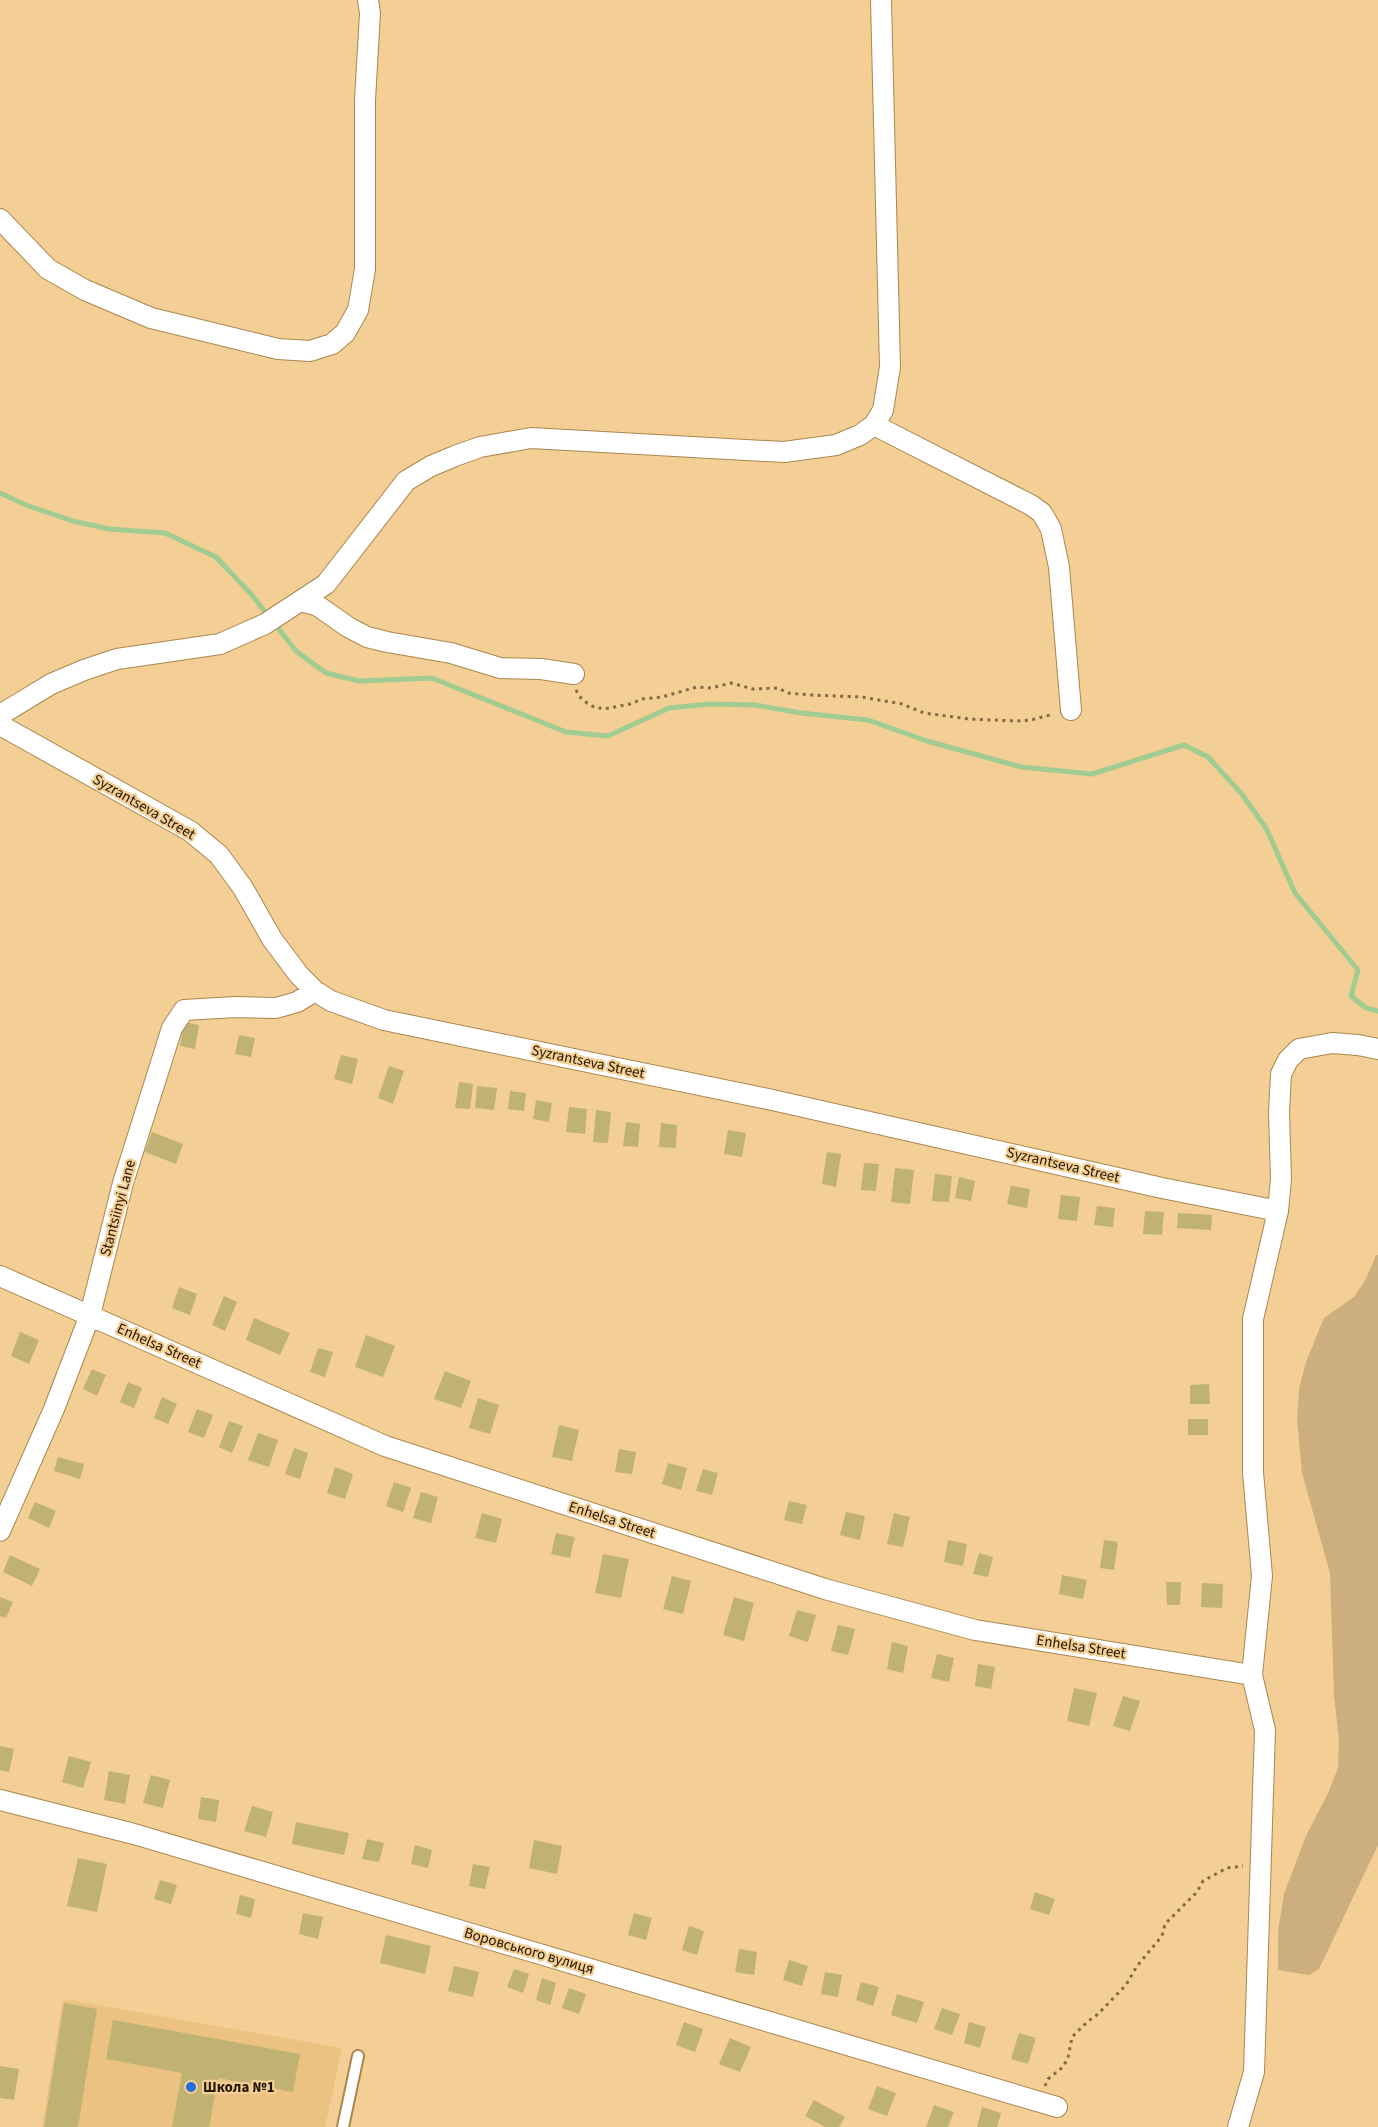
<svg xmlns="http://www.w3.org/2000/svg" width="1378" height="2127" viewBox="0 0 1378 2127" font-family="'Source Sans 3',sans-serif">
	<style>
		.built { fill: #ebc281 }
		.green { fill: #cdae7f }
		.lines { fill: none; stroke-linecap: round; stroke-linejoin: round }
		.stream { stroke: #a0cc91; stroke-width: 5 }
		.building { fill: #bfb272 }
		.lane-casing { stroke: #aa8750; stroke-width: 14 }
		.street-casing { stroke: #aa8750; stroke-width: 22 }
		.path { stroke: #826a45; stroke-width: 3; stroke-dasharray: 3 4.5; stroke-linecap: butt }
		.lane { stroke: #fff; stroke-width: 10 }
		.street { stroke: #fff; stroke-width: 20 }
		.poi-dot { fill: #206ed9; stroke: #f3ce95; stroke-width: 2 }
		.labels { text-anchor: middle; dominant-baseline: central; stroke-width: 4.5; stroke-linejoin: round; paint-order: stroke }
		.street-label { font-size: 15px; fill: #221500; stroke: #f3ce95 }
		.poi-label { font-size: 15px; font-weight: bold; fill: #221500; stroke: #f3ce95; text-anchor: start }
	</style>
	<rect width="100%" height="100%" fill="#f3ce95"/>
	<!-- built -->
	<path class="built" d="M63,1999L342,2048L325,2127H42Z"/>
	<!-- green -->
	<path class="green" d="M1376,1255H1378V1845L1319,1969L1309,1975L1278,1970V1931L1284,1894L1305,1838L1328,1793L1338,1768L1339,1741L1334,1695L1330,1573L1302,1473L1297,1419L1299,1389L1306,1362L1324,1318L1354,1297L1366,1279Z"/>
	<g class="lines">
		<!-- stream -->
		<path class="stream" d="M0,493L26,505L73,521L109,529L165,533L216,557L251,594L269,617
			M275,624L296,651L326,673L359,681L432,678L566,732L608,736L669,708L710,704L755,705L801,713L868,720L927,741L1021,767L1092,774L1184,745L1208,757L1241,793L1266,828L1295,893L1358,970L1351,996L1366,1008L1378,1011"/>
	</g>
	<!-- building -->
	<path class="building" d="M184,1022L199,1025L195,1049L180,1046Z
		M239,1035L255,1038L251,1057L235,1054Z
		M341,1055L358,1059L352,1084L334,1079Z
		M389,1066L404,1071L393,1104L378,1098Z
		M459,1082L473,1084L470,1109L455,1108Z
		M477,1086L497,1088L494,1110L475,1108Z
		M510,1091L526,1093L524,1111L508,1109Z
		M536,1100L552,1103L549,1122L533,1119Z
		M569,1107L587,1109L585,1134L566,1132Z
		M596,1110L611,1112L608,1143L593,1142Z
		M626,1122L640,1124L638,1147L623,1146Z
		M661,1123L677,1125L676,1148L659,1147Z
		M728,1130L746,1133L742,1157L724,1154Z
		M152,1132L183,1144L176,1164L145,1152Z
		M827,1152L841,1154L836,1187L822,1184Z
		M864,1163L879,1164L876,1191L861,1190Z
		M895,1168L914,1170L910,1204L891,1202Z
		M935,1174L952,1176L949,1202L932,1201Z
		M959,1177L975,1181L971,1201L955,1198Z
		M1011,1186L1030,1189L1027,1208L1007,1204Z
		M1061,1195L1080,1197L1077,1221L1058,1219Z
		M1097,1206L1115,1208L1113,1227L1094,1225Z
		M1145,1211L1164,1212L1162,1235L1143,1234Z
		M1178,1213L1212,1215L1211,1230L1177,1228Z
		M179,1287L197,1294L190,1315L172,1308Z
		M224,1296L237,1302L225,1331L212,1325Z
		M254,1318L290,1333L280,1355L246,1340Z
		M20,1332L39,1340L29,1364L11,1356Z
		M366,1335L395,1346L383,1377L355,1367Z
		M318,1348L333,1352L325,1377L310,1372Z
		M92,1369L106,1375L97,1396L83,1389Z
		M445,1371L471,1381L461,1408L434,1399Z
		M128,1382L142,1388L134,1408L120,1402Z
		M1209,1384L1210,1404H1190V1385Z
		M162,1397L177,1404L168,1424L154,1418Z
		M478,1398L499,1405L490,1434L469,1428Z
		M197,1409L213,1415L204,1438L188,1432Z
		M1188,1419H1208V1435H1188Z
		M229,1421L243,1426L232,1453L219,1447Z
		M559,1425L579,1430L572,1461L552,1457Z
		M258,1433L278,1440L269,1467L248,1460Z
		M294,1448L308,1453L300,1479L285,1474Z
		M619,1449L636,1452L632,1474L615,1472Z
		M58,1457L84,1464L80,1479L54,1471Z
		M668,1463L687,1468L681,1490L662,1484Z
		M335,1467L353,1474L345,1499L327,1493Z
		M703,1469L718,1473L712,1495L696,1491Z
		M394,1482L411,1488L403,1512L386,1506Z
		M421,1492L438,1497L431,1523L413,1518Z
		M789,1501L807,1505L802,1524L784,1520Z
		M35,1502L56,1511L49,1528L28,1518Z
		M846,1512L865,1516L860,1540L840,1535Z
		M482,1513L502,1519L496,1543L475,1538Z
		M894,1513L910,1517L903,1547L887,1544Z
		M556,1533L575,1537L570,1558L551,1554Z
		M948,1540L967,1544L963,1566L944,1562Z
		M1104,1540L1118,1542L1114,1570L1100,1568Z
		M979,1553L993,1557L988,1577L973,1574Z
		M603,1554L629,1559L621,1598L595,1593Z
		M10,1555L40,1569L32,1586L3,1572Z
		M1062,1575L1087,1580L1083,1599L1059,1594Z
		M672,1576L691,1581L683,1614L663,1609Z
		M1166,1582H1181L1180,1605H1167Z
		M1202,1583L1223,1584L1222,1608L1201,1607Z
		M0,1597L13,1602L6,1618L0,1616Z
		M734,1597L754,1603L744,1641L723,1635Z
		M797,1610L816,1615L808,1642L789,1636Z
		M838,1625L855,1629L848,1655L831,1651Z
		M892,1642L908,1646L903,1673L887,1669Z
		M937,1654L954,1658L949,1682L931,1678Z
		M978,1664L995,1667L991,1689L975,1686Z
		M1074,1688L1097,1693L1089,1726L1067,1721Z
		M1123,1696L1140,1701L1130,1731L1113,1726Z
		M0,1746L14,1749L9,1772L0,1770Z
		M69,1756L91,1762L83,1788L62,1782Z
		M109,1771L130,1775L125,1804L104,1800Z
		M151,1775L170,1780L163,1808L143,1803Z
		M201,1797L219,1800L216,1822L198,1819Z
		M252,1806L273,1812L266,1837L244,1831Z
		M296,1822L349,1833L344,1855L292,1844Z
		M367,1839L384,1843L379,1862L362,1859Z
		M534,1840L562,1846L557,1874L529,1868Z
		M415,1845L432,1850L428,1868L411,1864Z
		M78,1858L107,1864L97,1912L67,1906Z
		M473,1864L490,1867L485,1889L469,1886Z
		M160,1880L177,1885L171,1904L154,1899Z
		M1035,1892L1055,1899L1049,1915L1030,1909Z
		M240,1895L255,1899L251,1918L236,1914Z
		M303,1913L323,1917L318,1939L299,1934Z
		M634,1913L652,1918L646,1940L628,1935Z
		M689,1926L704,1931L697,1955L682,1950Z
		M386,1935L431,1946L425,1974L380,1963Z
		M739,1949L757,1952L754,1975L735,1972Z
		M789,1960L808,1966L802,1986L783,1980Z
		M454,1966L479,1972L473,1997L448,1991Z
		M514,1969L529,1974L523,1993L507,1987Z
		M825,1972L842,1975L838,1997L821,1994Z
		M542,1978L556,1983L550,2005L536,2000Z
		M861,1982L879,1987L873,2006L856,2000Z
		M569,1988L586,1994L579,2014L562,2008Z
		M897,1994L924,2002L917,2023L891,2015Z
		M64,2003L97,2009L78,2127H44Z
		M942,2008L960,2014L952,2035L934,2029Z
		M113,2020L300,2054L293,2092L218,2078L209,2127H172L182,2073L106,2059Z
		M684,2022L703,2029L695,2052L676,2045Z
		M969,2022L986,2027L980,2048L964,2043Z
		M1019,2033L1036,2038L1028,2064L1011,2059Z
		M730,2038L751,2047L740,2072L719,2064Z
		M0,2066L19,2069L14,2100L0,2098Z
		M877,2086L896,2093L887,2116L868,2109Z
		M814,2100L845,2117L839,2127H825L805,2116Z
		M934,2105L954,2112L948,2127H926Z
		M982,2107L1001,2113L997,2127H977Z"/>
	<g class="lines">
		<defs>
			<path id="lane" d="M343,2127L358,2056"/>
			<path id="street" d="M0,219L48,269L85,290L151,318L278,349L310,351L332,344L345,333L358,310L365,269V100L370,13L368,0
				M874,425L1031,505L1042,513L1051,529L1059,567L1071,710
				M301,601L318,606L348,627L367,637L387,642L451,653L500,668L541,669L574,674
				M0,715L51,684L84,670L117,659L220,644L265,624L326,584L406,481L431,466L455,456L480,447L531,438L784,452L836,445L860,435L874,425L883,410L890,367L881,0
				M0,725L190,831L219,855L243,888L272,939L299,975L315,991L331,1001L384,1020L768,1099L1162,1188L1278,1211
				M0,1276L385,1446L825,1589L975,1630L1252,1675
				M0,1531L54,1409L90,1315L123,1183L172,1028L184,1010L236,1007L276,1008L297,1002L315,991
				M0,1800L134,1834L1057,2107
				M1238,2127L1254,2072L1265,1730L1252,1675L1262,1576L1253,1472V1319L1278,1211L1281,1179L1279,1112L1281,1074L1288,1060L1299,1049L1332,1043L1358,1045L1378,1049"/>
		</defs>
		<!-- lane casing -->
		<use href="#lane" class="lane-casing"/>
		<!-- street casing -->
		<use href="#street" class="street-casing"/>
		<!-- path -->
		<path class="path" d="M576,690L579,696L587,703L594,707L604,709L630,704L642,699L662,697L697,687L711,688L731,683L753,689L778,688L788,693L811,695L862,697L902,704L924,713L969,719L1017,721L1031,720L1054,714
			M1045,2086L1048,2079L1063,2067L1068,2058L1072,2037L1087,2022L1098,2014L1126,1985L1137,1966L1162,1936L1165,1924L1197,1892L1203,1881L1227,1868L1243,1866"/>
		<!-- lane -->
		<use href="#lane" class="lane"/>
		<!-- street -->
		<use href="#street" class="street"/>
	</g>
	<!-- markers -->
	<circle class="poi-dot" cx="191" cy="2087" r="6"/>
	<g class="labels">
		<!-- street labels -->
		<g class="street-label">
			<text transform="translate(144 807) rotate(30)">Syzrantseva Street</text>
			<text transform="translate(588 1062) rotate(12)">Syzrantseva Street</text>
			<text transform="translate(1063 1165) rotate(13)">Syzrantseva Street</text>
			<text transform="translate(118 1208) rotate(-75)">Stantsiinyi Lane</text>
			<text transform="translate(159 1346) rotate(24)">Enhelsa Street</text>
			<text transform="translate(612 1520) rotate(18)">Enhelsa Street</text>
			<text transform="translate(1081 1647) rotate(9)">Enhelsa Street</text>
			<text transform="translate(529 1951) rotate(16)">Воровського вулиця</text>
		</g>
		<!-- poi labels -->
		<g class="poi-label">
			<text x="203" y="2087">Школа №1</text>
		</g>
	</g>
</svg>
